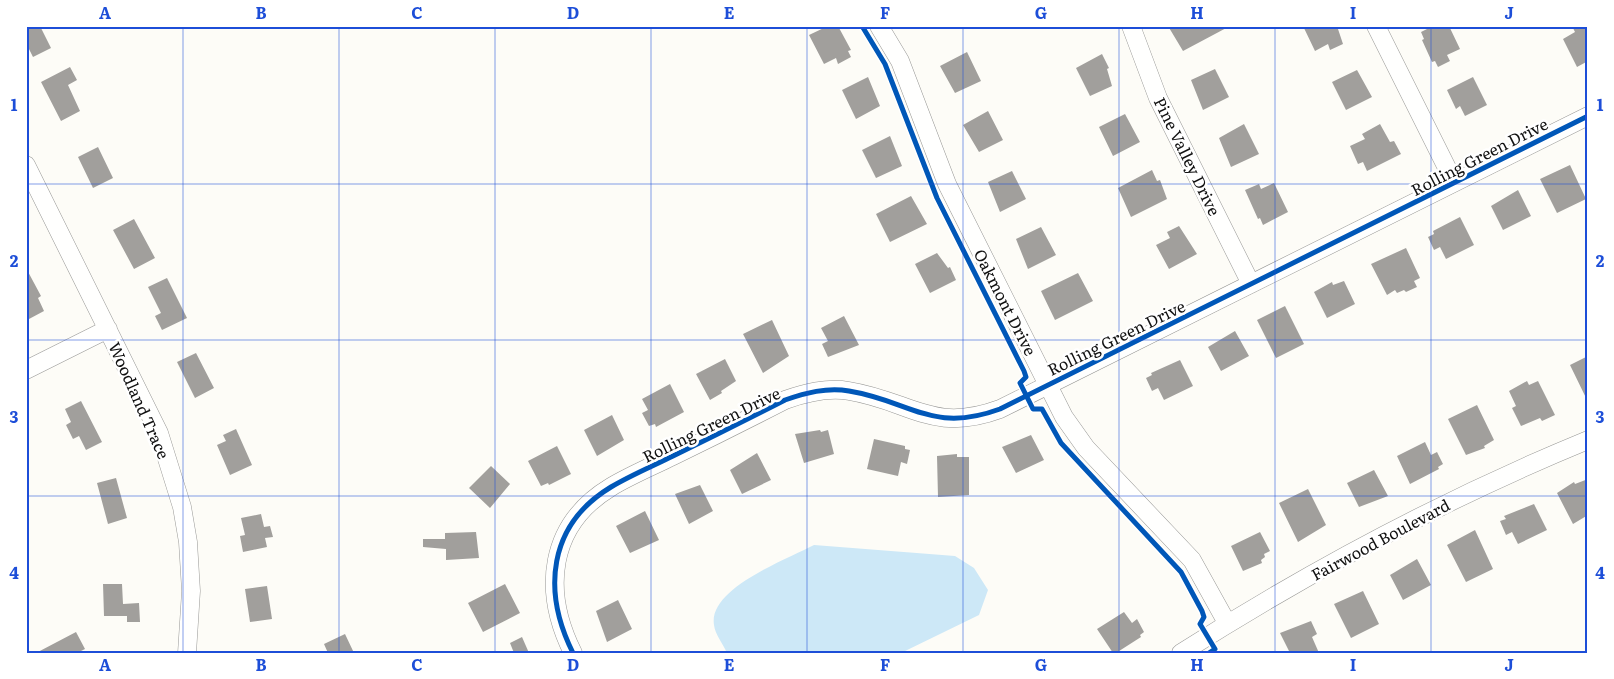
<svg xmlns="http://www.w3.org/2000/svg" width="1614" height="679" viewBox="0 0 1614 679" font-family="Literata,serif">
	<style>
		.water { fill: #cde8f7 }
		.building { fill: #a19f9c }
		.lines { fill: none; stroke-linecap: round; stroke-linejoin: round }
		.minor-casing { stroke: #979795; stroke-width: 19 }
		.minor { stroke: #fffffe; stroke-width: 18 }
		.cycleway-casing { stroke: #fff; stroke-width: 8 }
		.cycleway { stroke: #0057b8; stroke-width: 5 }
		.grid { fill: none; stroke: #1d4ed8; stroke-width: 1; stroke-opacity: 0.55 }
		.labels { text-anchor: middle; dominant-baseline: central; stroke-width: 5; stroke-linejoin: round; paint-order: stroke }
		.street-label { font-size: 16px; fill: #111; stroke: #fff }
		.neatline { fill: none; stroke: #1d4ed8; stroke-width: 2 }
		.grid-label { font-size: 16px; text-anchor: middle; font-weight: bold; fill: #1d4ed8 }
	</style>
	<rect width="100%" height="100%" fill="#fdfcf7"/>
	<!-- water -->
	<path class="water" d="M814,545L955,556L974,568L988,590L979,615L901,653H727C723,644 715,634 714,625C708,588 788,559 814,545Z"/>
	<!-- building -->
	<path class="building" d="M26,26H40L51,48L33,57L26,43Z
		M828,26H838L851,50L848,51L851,57L838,64L836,58L824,64L809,35Z
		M1168,26H1230L1183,51Z
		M1303,26H1337L1343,44L1330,50L1328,44L1315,51Z
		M1433,26H1449L1460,49L1447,55L1450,61L1438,67L1435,61L1432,62L1422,40L1424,39L1421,32Z
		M1572,26H1588V61L1577,67L1563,39L1575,32Z
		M967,52L981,81L955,93L940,66Z
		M1102,54L1109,68L1107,69L1112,86L1090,96L1076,68Z
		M70,67L77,80L68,85L80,111L61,121L41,82Z
		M1215,69L1229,97L1203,110L1191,80Z
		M1357,70L1372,97L1346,110L1332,82Z
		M868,77L880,106L856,119L842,90Z
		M1473,77L1487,105L1465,116L1460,106L1456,109L1447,90Z
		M988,111L1003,140L979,152L963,125Z
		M1125,114L1140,142L1113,156L1099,127Z
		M1244,124L1259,154L1231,167L1219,138Z
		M1380,124L1390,142L1394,141L1401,154L1367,171L1363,162L1358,164L1350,146L1365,139L1362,134Z
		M890,136L902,166L876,178L862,150Z
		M98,147L113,178L93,188L78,157Z
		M1570,165L1586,199L1557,213L1540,179Z
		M1152,170L1157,181L1160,180L1167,199L1131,217L1118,188Z
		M1012,171L1026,199L1000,212L988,182Z
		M1274,183L1288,212L1263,225L1260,218L1258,219L1245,190L1259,184L1261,189Z
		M1518,190L1531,216L1503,230L1491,206Z
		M911,196L927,224L890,242L876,214Z
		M1460,217L1474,245L1446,259L1440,247L1434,250L1428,237L1434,234L1433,231Z
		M134,219L155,258L134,269L113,230Z
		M1179,226L1197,254L1169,269L1156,245L1170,238L1167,232Z
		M1041,227L1056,255L1028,269L1016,239Z
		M1406,248L1420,278L1414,281L1417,287L1406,292L1404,290L1397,293L1395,290L1387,295L1371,264Z
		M937,253L948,268L950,267L956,280L930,293L915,264Z
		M26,268L41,296L38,298L44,311L29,319L26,313Z
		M1078,273L1093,301L1055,320L1041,291Z
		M167,278L187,318L162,330L155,316L161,313L148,287Z
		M1344,281L1355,304L1327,318L1314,292L1332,282L1333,285Z
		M1285,306L1304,344L1276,358L1257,320Z
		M844,316L859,345L828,357L822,344L828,341L821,328Z
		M772,320L789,356L763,373L743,334Z
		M1235,331L1249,356L1221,371L1208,347Z
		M196,353L214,388L195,398L177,362Z
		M1588,356V402L1570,365Z
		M725,359L736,381L721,391L722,393L710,400L696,374Z
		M1180,360L1193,386L1164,400L1158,388L1152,391L1146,378L1152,375L1151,373Z
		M1527,381L1529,385L1538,381L1555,415L1542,421L1540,418L1521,426L1512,408L1516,406L1509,391Z
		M670,384L684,412L656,427L655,424L649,426L642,413L648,410L642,399Z
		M81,401L102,442L86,450L79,436L73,439L66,425L71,422L65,409Z
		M1477,405L1494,440L1484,446L1485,448L1466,455L1448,419Z
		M612,415L624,440L597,456L584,430Z
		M236,429L252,465L230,475L217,445L226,441L223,435Z
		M820,430L821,432L828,430L834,454L804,463L795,434Z
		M1031,435L1044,460L1016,473L1002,447Z
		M874,439L905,446V449L910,450L907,464L901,462L898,476L867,469Z
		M1425,442L1431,455L1437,452L1443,464L1438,467L1439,469L1410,484L1397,456Z
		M557,446L571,474L549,485L548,483L541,486L528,461Z
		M757,453L771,480L742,494L730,470Z
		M957,454V457H969V495L938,497L937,456Z
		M491,466L510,484L490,508L469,488Z
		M1374,470L1388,496L1359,507L1347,483Z
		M116,478L127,518L108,524L97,483Z
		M1588,479V515L1573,524L1557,493L1574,482L1575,484Z
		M700,485L713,511L689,524L675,494Z
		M1308,489L1326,525L1298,542L1279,503Z
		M1534,504L1547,530L1518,544L1512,532L1506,535L1500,521L1506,519L1504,516Z
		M645,511L659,540L630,553L616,526Z
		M261,514L264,527L270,526L273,537L265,538L267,547L243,552L240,536L245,535L241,518Z
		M1475,530L1493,569L1466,582L1447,545Z
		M476,532L479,558L446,560V549L423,547V539H445V533Z
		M1260,532L1270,551L1264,554L1265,557L1261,560L1262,563L1243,571L1231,546Z
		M1417,559L1431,585L1403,600L1390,575Z
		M103,584H122L123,604L139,603L140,622H127V616H104Z
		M505,584L520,613L483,632L468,603Z
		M267,586L272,619L250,622L245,589Z
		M1363,591L1379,624L1351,638L1334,604Z
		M618,600L632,629L607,642L596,611Z
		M1124,612L1132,623L1137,619L1144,632L1140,635L1141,637L1116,653H1113L1097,629Z
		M1311,621L1317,634L1312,637L1319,653H1290L1280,633Z
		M76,632L85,649L77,653H36Z
		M345,634L354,653H328L324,644Z
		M522,637L529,653H514L510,643Z"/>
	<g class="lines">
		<defs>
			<path id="minor" d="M879,26L900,61L947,184L1064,417L1086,448L1192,560L1227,623
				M1131,26L1158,98L1251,284
				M1376,26L1454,182
				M26,165L159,433L182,507L188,542L191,591L187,653
				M26,370L108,329
				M573,653C542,591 548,525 611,487C631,475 653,466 673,456C710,438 748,419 785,400C805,393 827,387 849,391C911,401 932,434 1000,409L1588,116
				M1181,653C1310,571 1447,498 1588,440"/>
		</defs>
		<!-- minor casing -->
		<use href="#minor" class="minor-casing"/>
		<!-- minor -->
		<use href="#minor" class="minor"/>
		<defs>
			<path id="cycleway" d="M862,26L885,64L937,198L1024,371L1026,377L1020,383L1033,409H1042L1061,443L1181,572L1202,611L1204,617L1200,624L1215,649L1209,653
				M573,653C542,591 548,525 611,487C631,475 653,466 673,456C710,438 748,419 785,400C805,393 827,387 849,391C911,401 932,434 1000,409L1588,116"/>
		</defs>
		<!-- cycleway casing -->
		<use href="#cycleway" class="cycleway-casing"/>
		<!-- cycleway -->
		<use href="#cycleway" class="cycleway"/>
	</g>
	<!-- grid -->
	<path class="grid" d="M183,26V653M339,26V653M495,26V653M651,26V653M807,26V653M963,26V653M1119,26V653M1275,26V653M1431,26V653M26,184H1588M26,340H1588M26,496H1588"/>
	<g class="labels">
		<!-- street labels -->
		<g class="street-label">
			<text transform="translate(1188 156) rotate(64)">Pine Valley Drive</text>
			<text transform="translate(1479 156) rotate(-27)">Rolling Green Drive</text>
			<text transform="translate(1006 302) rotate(63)">Oakmont Drive</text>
			<text transform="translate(1116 337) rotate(-26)">Rolling Green Drive</text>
			<text transform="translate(140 400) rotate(66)">Woodland Trace</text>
			<text transform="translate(711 424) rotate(-26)">Rolling Green Drive</text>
			<text transform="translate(1380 539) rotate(-28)">Fairwood Boulevard</text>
		</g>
	</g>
	<!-- border -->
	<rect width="1614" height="679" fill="none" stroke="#ffffff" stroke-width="55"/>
	<rect x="28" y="28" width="1558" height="624" class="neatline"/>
	<g class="grid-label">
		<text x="105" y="19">A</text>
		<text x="261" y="19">B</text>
		<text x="417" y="19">C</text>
		<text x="573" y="19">D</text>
		<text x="729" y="19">E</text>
		<text x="885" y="19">F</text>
		<text x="1041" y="19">G</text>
		<text x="1197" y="19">H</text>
		<text x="1353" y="19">I</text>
		<text x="1509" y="19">J</text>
		<text x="14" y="111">1</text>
		<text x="1600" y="111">1</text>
		<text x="14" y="267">2</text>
		<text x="1600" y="267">2</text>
		<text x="14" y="423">3</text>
		<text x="1600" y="423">3</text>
		<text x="14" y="579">4</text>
		<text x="1600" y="579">4</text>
		<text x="105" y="671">A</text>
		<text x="261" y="671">B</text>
		<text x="417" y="671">C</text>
		<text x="573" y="671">D</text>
		<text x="729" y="671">E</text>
		<text x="885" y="671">F</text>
		<text x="1041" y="671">G</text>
		<text x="1197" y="671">H</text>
		<text x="1353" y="671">I</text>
		<text x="1509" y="671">J</text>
	</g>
</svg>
